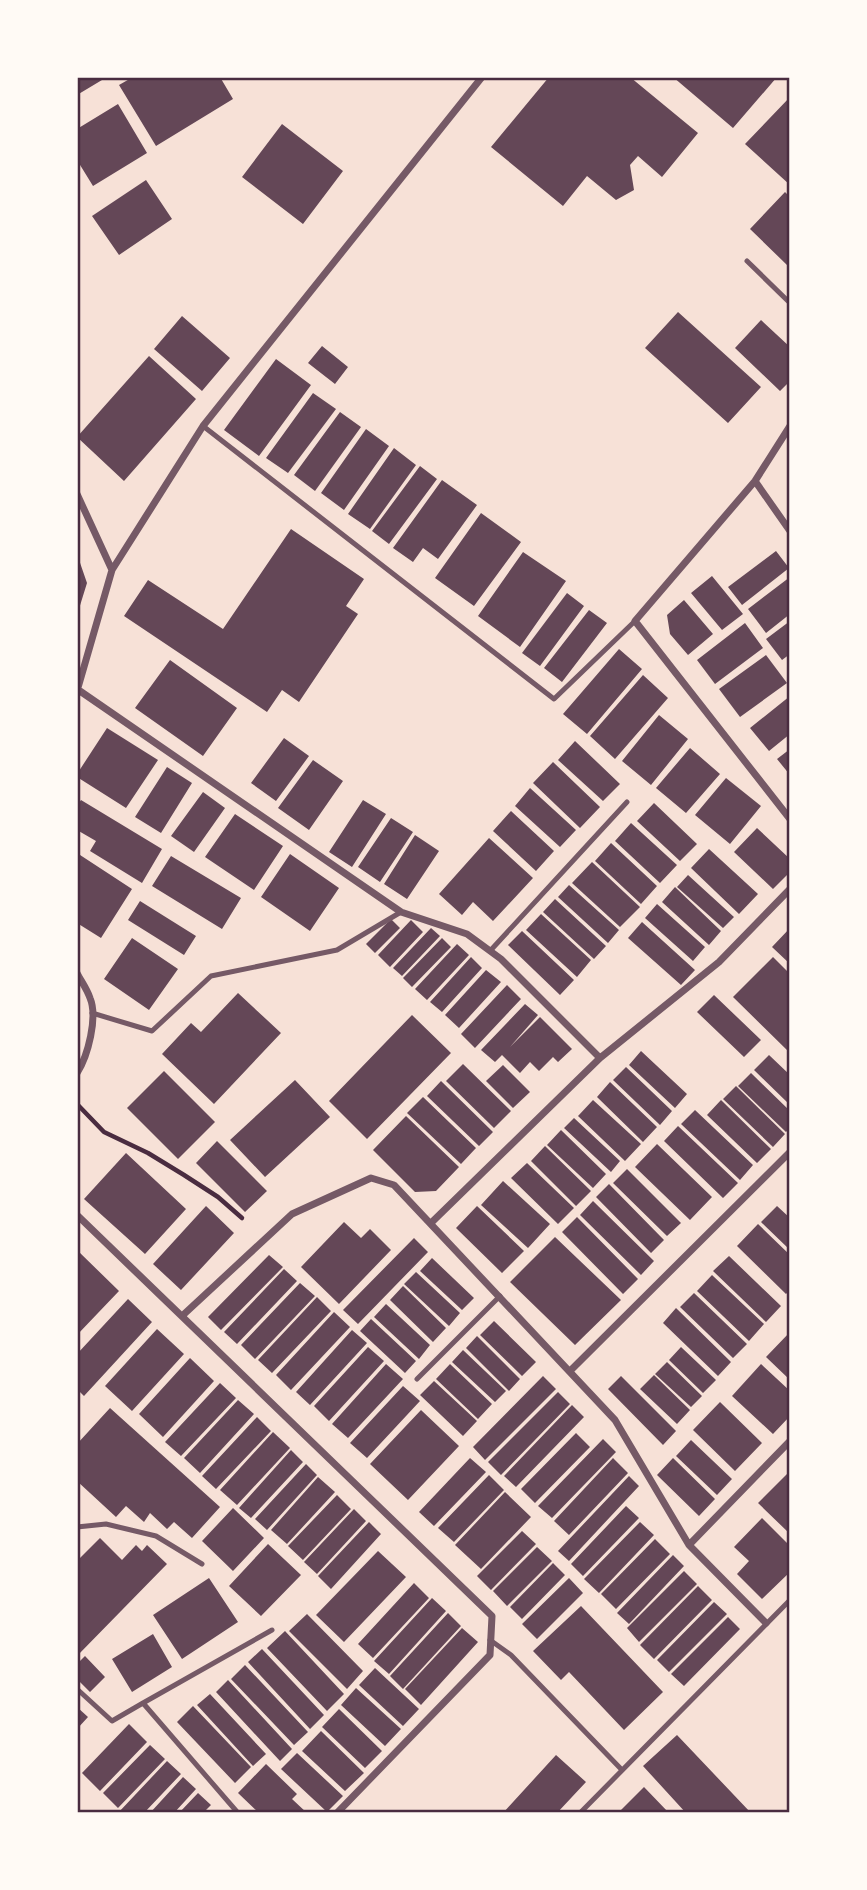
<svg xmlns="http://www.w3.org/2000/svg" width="867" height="1890" viewBox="0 0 867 1890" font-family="Commissioner,sans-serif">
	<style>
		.building { fill: #644757 }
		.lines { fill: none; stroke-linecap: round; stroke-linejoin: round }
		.path { stroke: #4a2c40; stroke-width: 4.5 }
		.service { stroke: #755966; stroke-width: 5 }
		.minor { stroke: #755966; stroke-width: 7 }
		.neatline { fill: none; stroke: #4a2c40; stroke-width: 2.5 }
	</style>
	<rect width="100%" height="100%" fill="#f7e1d7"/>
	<!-- building -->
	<path class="building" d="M77,77H107L77,95Z
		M133,77H220L233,99L156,146L119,85Z
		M549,77H630L698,133L662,177L638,156L630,165L634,190L616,200L587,176L563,206L491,147Z
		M673,77H777L733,128Z
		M790,97V185L745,144Z
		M118,104L147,153L93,186L77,160V129Z
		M282,124L343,171L303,224L242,177Z
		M146,180L172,219L119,255L92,216Z
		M785,192L790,197V262L787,265L750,229Z
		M678,312L761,387L728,423L645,348Z
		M182,316L230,358L202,391L154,349Z
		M761,320L790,347V381L780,391L735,348Z
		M322,346L348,367L335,384L308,363Z
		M149,356L196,399L124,481L77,437Z
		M276,359L311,385L259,456L224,430Z
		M313,393L336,409L288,473L266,458Z
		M340,412L361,427L315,491L294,475Z
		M366,429L389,446L344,510L321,493Z
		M394,448L416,465L370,529L348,514Z
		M420,466L437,479L389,544L372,531Z
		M442,480L477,505L438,559L423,548L413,562L393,548Z
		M481,513L521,542L474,606L435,578Z
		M291,529L364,579L346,606L358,614L299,702L282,690L267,712L124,616L148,580L223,629Z
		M776,551L789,568L742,605L728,587Z
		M523,552L566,581L520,647L478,616Z
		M77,554L87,583L78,612H77Z
		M712,576L743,614L722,630L691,593Z
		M790,577V614L766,633L748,609Z
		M567,593L584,606L540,666L522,653Z
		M684,600L713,634L688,655L670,634L667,615Z
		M589,610L607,623L562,682L544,668Z
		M790,621V654L782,660L766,639Z
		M745,623L763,648L715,684L697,660Z
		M619,649L642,669L587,734L563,714Z
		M766,655L787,683L740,717L719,689Z
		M170,660L237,708L203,756L135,708Z
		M643,675L668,698L615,759L590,736Z
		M790,696V734L769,751L750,728Z
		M659,715L688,739L651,785L622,761Z
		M107,728L158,760L126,808L77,777V774Z
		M284,738L309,756L276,801L251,783Z
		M575,741L620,784L603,801L558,760Z
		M690,748L720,774L686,813L656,788Z
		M790,749V775L777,759Z
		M313,760L343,781L309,830L278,808Z
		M553,762L600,807L580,828L533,783Z
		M167,767L192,783L161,833L135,817Z
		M726,778L761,806L730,844L695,815Z
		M530,788L576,830L560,847L515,806Z
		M203,792L225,808L194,852L171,836Z
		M81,800L162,849L142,883L90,851L96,841L77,830V806Z
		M363,800L386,814L352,867L329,852Z
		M654,803L697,844L680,861L637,821Z
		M511,811L554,851L536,871L493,831Z
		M235,814L283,846L254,890L205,857Z
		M391,818L413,832L380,882L358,867Z
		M631,823L677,865L660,883L615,841Z
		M757,828L790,859V872L773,889L734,852Z
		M415,835L439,851L407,899L384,884Z
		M489,838L533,878L493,921L473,902L462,915L439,894Z
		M611,843L657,886L641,904L595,861Z
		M709,849L758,894L739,914L691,868Z
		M77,853L132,889L101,938L77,923Z
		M290,854L339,888L310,931L261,897Z
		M171,856L241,898L222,929L152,886Z
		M592,862L640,907L620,927L572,883Z
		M688,875L734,917L723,928L677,887Z
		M569,885L619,930L608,943L558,897Z
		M675,887L721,931L709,945L662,902Z
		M555,899L606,946L594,959L543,912Z
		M140,901L196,936L184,955L128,920Z
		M657,904L705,947L693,961L645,918Z
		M541,914L591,960L577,977L526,930Z
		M391,919L400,928L375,953L366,944Z
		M411,920L423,932L390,967L378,955Z
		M642,922L695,970L681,985L628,938Z
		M431,928L440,936L402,976L393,968Z
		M790,928V964L772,947Z
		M522,931L574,980L560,995L508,945Z
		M132,938L178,969L149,1010L104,979Z
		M442,938L451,947L412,987L403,978Z
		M457,944L469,955L427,1000L415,989Z
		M471,957L482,968L442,1012L430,1002Z
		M773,957L790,974V1053L733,997Z
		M486,970L501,982L459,1028L445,1015Z
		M507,985L521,999L475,1048L461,1034Z
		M238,993L281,1033L214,1104L162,1054L191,1023L201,1032Z
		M714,995L761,1040L744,1057L697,1012Z
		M525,1004L538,1015L510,1047L540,1017L572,1049L558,1062L553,1057L539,1071L530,1062L520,1073L502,1055L495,1062L481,1050Z
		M412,1015L451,1053L367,1139L329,1101Z
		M641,1051L687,1094L675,1108L629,1065Z
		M769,1055L790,1075V1105L754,1070Z
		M463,1064L511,1111L494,1128L446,1081Z
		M503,1065L530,1092L513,1108L486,1081Z
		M626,1067L672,1111L660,1125L613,1080Z
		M164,1071L215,1122L178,1159L127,1108Z
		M751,1073L790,1111V1128L786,1132L738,1086Z
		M295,1080L330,1117L265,1177L230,1140Z
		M441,1081L493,1132L479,1146L427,1096Z
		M610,1082L657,1127L643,1142L597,1097Z
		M736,1086L785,1134L773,1147L723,1099Z
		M423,1097L476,1148L461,1164L407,1113Z
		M593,1100L641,1144L625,1161L578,1116Z
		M721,1100L771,1149L757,1163L707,1115Z
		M695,1110L753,1165L740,1180L681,1124Z
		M406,1116L459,1167L436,1191L415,1192L373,1150Z
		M574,1118L620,1161L611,1172L564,1128Z
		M678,1126L738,1183L723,1198L664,1141Z
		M561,1130L606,1174L593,1188L547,1145Z
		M217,1141L267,1191L245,1212L196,1163Z
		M657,1144L712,1197L690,1220L635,1167Z
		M545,1146L591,1191L576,1206L531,1161Z
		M126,1153L186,1209L145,1254L84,1199Z
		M527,1163L574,1208L558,1224L511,1178Z
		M627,1169L681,1223L667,1236L613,1183Z
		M503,1181L550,1224L528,1248L481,1205Z
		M609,1184L664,1240L651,1253L596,1197Z
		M593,1201L654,1261L641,1275L580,1215Z
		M206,1206L234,1233L181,1290L153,1264Z
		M477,1206L524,1251L502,1273L456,1228Z
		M777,1206L790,1218V1250L761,1222Z
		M577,1217L638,1279L623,1294L562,1232Z
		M344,1222L361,1238L370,1229L391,1250L339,1304L301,1267Z
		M758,1224L790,1255V1290L786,1294L737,1246Z
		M555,1237L621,1300L575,1345L510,1282Z
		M414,1238L428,1252L358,1324L343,1310Z
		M77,1250L119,1291L77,1335Z
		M269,1255L283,1267L221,1330L208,1317Z
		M729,1256L781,1306L766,1322L713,1271Z
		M432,1258L474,1298L462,1310L420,1271Z
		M284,1269L297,1281L237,1344L224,1332Z
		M416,1272L460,1313L449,1326L404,1284Z
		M712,1275L764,1324L749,1341L697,1291Z
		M300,1283L315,1296L255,1359L241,1345Z
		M403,1286L446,1328L433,1342L390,1300Z
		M694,1293L747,1344L733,1358L680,1307Z
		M317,1297L331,1311L272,1373L258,1360Z
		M128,1299L152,1322L84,1396L77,1389V1354Z
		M386,1304L430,1345L419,1359L374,1317Z
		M676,1308L731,1362L718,1376L663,1323Z
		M334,1312L350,1327L291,1390L276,1375Z
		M371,1319L416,1361L405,1373L360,1331Z
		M494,1321L536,1362L522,1376L480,1335Z
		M157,1329L184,1354L132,1411L105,1386Z
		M352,1330L367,1343L310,1405L296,1392Z
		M790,1332V1380L766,1357Z
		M477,1336L520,1379L509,1391L466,1348Z
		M368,1347L384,1361L329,1421L314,1406Z
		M681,1347L716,1380L703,1393L669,1360Z
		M463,1350L506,1391L495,1402L452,1362Z
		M190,1358L214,1381L163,1437L139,1414Z
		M667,1362L702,1396L691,1407L655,1374Z
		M386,1364L403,1379L348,1438L332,1424Z
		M450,1364L492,1404L478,1419L436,1379Z
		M761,1364L790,1391V1416L773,1434L732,1396Z
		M654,1375L690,1410L677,1424L640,1389Z
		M543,1376L556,1389L485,1460L473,1447Z
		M621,1376L676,1431L663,1445L608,1389Z
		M434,1381L477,1421L463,1436L420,1395Z
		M220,1383L236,1398L181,1456L165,1442Z
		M403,1386L420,1401L367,1458L350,1443Z
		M558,1392L570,1404L501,1475L488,1462Z
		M238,1400L254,1414L200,1473L184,1458Z
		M720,1402L762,1443L735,1471L693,1430Z
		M572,1405L584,1417L516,1487L504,1476Z
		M110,1408L220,1507L192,1538L174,1522L167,1529L150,1513L144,1522L126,1506L116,1517L77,1481V1444Z
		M421,1410L459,1446L408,1500L370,1464Z
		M257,1417L271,1431L216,1489L202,1476Z
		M273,1432L290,1448L237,1505L220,1490Z
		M576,1433L590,1447L535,1503L521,1489Z
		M603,1439L616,1452L552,1518L538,1506Z
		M691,1440L732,1479L717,1495L676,1456Z
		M291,1450L303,1462L251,1518L239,1508Z
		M470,1458L486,1472L434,1526L419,1512Z
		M613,1458L628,1473L569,1535L554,1521Z
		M673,1458L715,1499L699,1516L657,1475Z
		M306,1464L317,1475L267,1530L255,1519Z
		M790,1471V1534L758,1503Z
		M489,1475L504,1490L454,1542L438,1528Z
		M629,1476L639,1486L569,1561L558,1551Z
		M318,1477L335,1492L287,1544L271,1530Z
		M505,1492L531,1517L481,1569L455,1545Z
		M337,1495L351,1509L303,1560L288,1546Z
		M626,1506L639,1518L583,1576L571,1564Z
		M233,1508L264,1538L233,1571L202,1541Z
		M354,1509L366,1521L317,1574L304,1562Z
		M762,1518L790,1546V1572L762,1599L737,1574L749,1561L734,1547Z
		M369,1522L381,1534L331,1589L318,1576Z
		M640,1522L654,1535L599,1593L584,1579Z
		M522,1531L536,1544L491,1590L477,1576Z
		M100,1538L122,1560L136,1545L142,1551L147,1545L167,1564L77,1656V1561Z
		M655,1539L670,1554L616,1609L601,1594Z
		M268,1544L301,1575L261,1616L229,1586Z
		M537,1547L552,1561L507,1606L493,1591Z
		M378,1551L406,1577L344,1642L316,1615Z
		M673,1555L684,1566L629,1624L617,1613Z
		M553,1563L565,1575L522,1619L510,1607Z
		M684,1571L697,1584L639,1642L627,1628Z
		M209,1578L238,1622L182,1659L153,1615Z
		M569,1578L583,1593L537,1639L522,1624Z
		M414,1583L429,1598L373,1658L358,1644Z
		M698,1586L712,1600L654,1659L640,1645Z
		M432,1598L446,1611L389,1674L374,1661Z
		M714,1602L727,1614L669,1672L657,1660Z
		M581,1606L663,1692L624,1730L569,1672L561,1680L533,1651Z
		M448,1613L461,1626L403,1689L390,1676Z
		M307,1614L363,1671L347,1689L289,1631Z
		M728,1617L740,1629L684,1686L671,1674Z
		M462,1628L478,1642L421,1705L405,1689Z
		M285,1631L344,1694L327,1711L267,1648Z
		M153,1634L172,1667L132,1692L112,1659Z
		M262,1649L324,1715L310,1729L248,1662Z
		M85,1656L105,1677L90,1692L77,1679V1664Z
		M245,1665L308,1732L294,1745L231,1679Z
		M375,1668L419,1709L403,1726L359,1685Z
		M228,1680L292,1749L280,1761L216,1692Z
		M356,1688L401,1729L385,1746L341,1705Z
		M210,1694L266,1754L253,1766L197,1705Z
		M193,1706L251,1767L235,1783L177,1722Z
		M77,1707L88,1717L77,1729Z
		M339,1709L382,1751L365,1768L322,1727Z
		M129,1724L147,1742L100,1791L82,1773Z
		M321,1731L364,1773L345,1791L302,1751Z
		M677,1735L751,1813H686L643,1766Z
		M150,1745L165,1759L118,1808L103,1793Z
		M297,1753L343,1796L327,1812L281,1769Z
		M556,1755L586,1782L557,1813H503Z
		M167,1761L181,1774L144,1813H118Z
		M266,1764L297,1794L292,1799L307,1813H259L238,1793Z
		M183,1777L196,1789L174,1813H150Z
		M644,1787L669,1813H618Z
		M198,1793L211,1805L203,1813H179Z"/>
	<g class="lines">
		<!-- path -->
		<path class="path" d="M77,1104L104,1132L148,1153L184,1175L218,1197L242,1218"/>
		<!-- service -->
		<path class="service" d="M747,261L790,303
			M203,426L554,699L635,621
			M490,951L627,802
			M92,1013L152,1031L211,976L337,950L401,912
			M417,1379L500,1296
			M77,1527L106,1524L156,1536L202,1564
			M490,1640L511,1655L622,1770
			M77,1689L112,1721L143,1703L238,1813
			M143,1703L272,1630
			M580,1813L790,1600"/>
		<!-- minor -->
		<path class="minor" d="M790,426L755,481L635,621L790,819
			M755,481L790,531
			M77,494L112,570
			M77,689L401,912L467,934L501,959L600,1058
			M77,691L112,570L203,426L482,77
			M77,973C81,981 87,989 90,998C98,1017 88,1056 77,1073
			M77,1215L492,1616L490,1655L337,1813
			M431,1223L600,1058L719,962L790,889
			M182,1316L292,1214L371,1178L394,1185L615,1420L689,1545L766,1623
			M570,1371L790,1152
			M689,1545L790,1441"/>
	</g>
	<!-- border -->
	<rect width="867" height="1890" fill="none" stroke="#fffaf5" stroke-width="158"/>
	<rect x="79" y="79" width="709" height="1732" class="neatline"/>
</svg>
